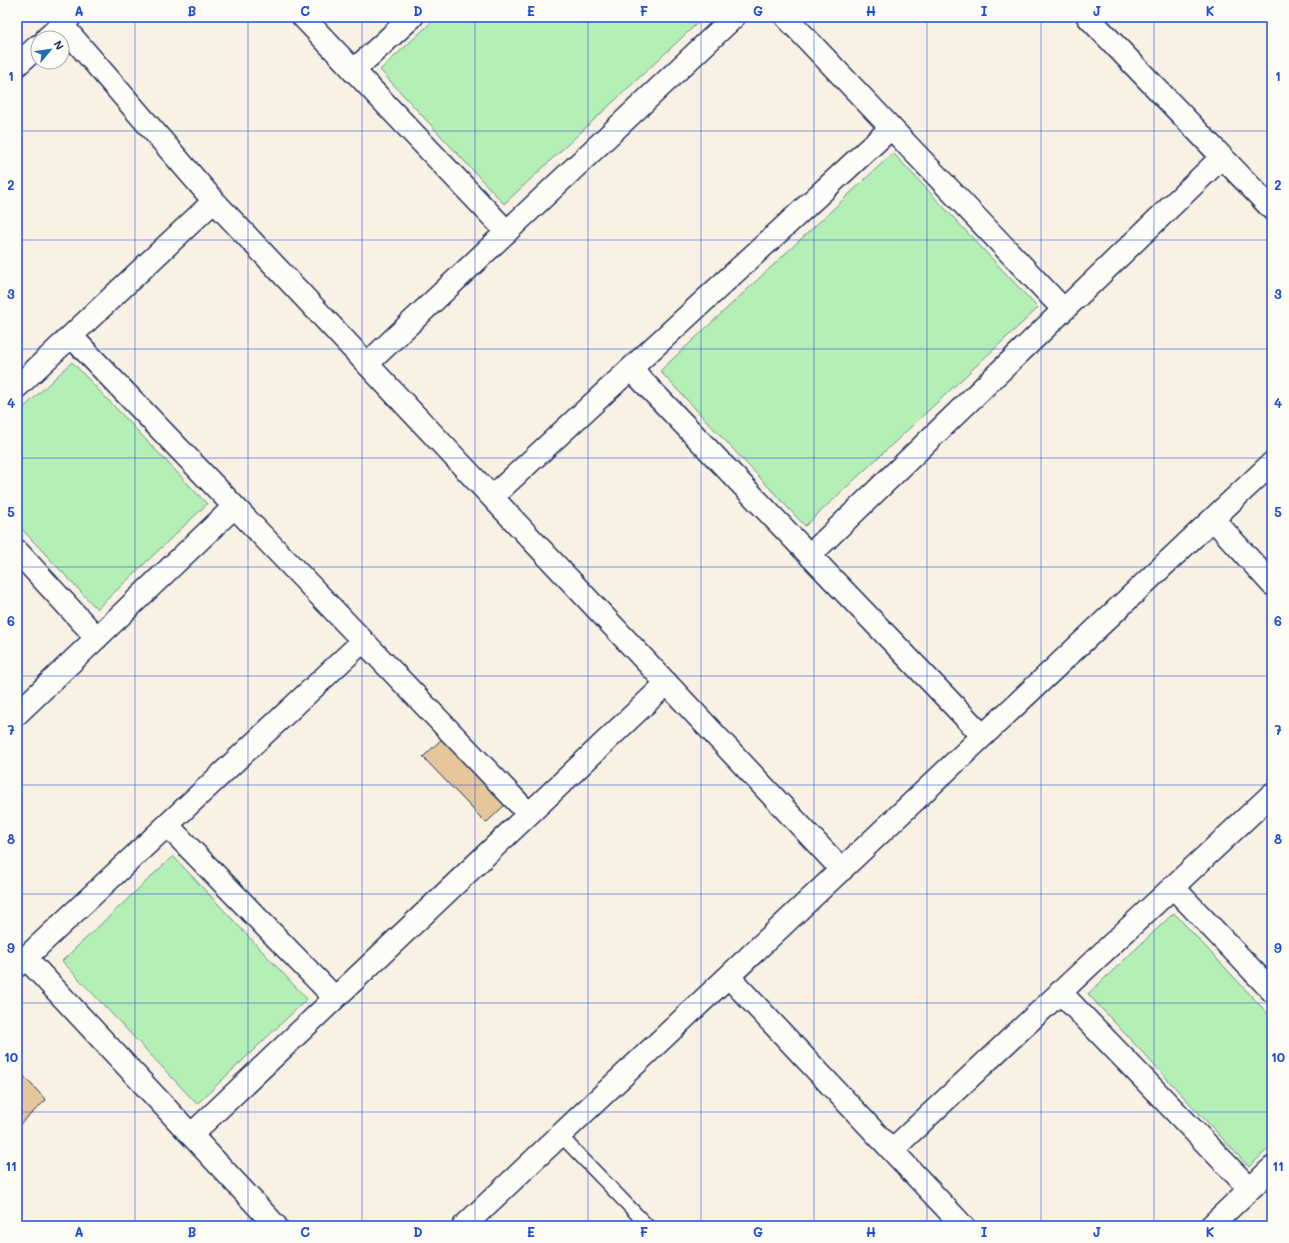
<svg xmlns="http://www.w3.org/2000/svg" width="1289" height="1243" viewBox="0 0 1289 1243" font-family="Mali,sans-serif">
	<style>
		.green { fill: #b4f0b5; stroke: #68908a }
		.building { fill: #e7c799; stroke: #1b2f5e }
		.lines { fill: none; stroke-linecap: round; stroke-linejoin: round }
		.lane-casing { stroke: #1b2f5e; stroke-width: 15 }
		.street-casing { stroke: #1b2f5e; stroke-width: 25 }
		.lane { stroke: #fdfcf7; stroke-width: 12 }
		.street { stroke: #fdfcf7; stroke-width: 22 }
		.grid { fill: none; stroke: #1d4ed8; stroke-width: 1; stroke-opacity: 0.55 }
		.neatline { fill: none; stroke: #1d4ed8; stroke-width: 1.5 }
		.grid-label { font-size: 13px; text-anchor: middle; font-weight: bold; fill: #1d4ed8 }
	</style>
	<rect width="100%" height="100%" fill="#f9f1e4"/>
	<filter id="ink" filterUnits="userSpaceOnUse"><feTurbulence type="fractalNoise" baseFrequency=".025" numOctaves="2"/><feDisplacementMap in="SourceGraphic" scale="8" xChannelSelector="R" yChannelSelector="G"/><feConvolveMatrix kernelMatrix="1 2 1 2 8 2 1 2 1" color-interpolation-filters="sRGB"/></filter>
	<g filter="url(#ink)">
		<!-- green -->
		<path class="green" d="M437,17H704L504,204L380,70Z
			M893,153L1038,308L805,526L660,371Z
			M72,362L207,504L97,609L17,524V414Z
			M173,856L307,999L197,1104L62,961Z
			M1174,913L1272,1018V1145L1249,1167L1088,994Z"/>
		<!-- building -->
		<path class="building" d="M446,735L509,801L486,823L423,757Z
			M17,1069L46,1100L17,1127Z"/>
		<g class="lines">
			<defs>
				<path id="lane" d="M560,1135L648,1226"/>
				<path id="street" d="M303,17L507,232
					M786,17L1064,310
					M1088,17L1272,209
					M62,25L214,201L842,870
					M47,38L70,17
					M17,65L38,46
					M353,71L412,17
					M71,336L529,814
					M367,364L734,17
					M631,369L983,736
					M17,387L214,201
					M492,497L891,128
					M1213,519L1272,584
					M17,551L97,638
					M810,555L1222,157
					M17,714L234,507
					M167,825L335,998
					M1173,887L1272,991
					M26,958L276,1226
					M17,966L363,641
					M729,977L963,1226
					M1060,992L1250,1189
					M191,1135L667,683
					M892,1150L1272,794
					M464,1226L1272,463
					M1211,1226L1272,1168"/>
			</defs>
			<!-- lane casing -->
			<use href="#lane" class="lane-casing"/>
			<!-- street casing -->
			<use href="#street" class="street-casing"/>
			<!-- lane -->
			<use href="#lane" class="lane"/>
			<!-- street -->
			<use href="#street" class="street"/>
		</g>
	</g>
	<!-- grid -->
	<path class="grid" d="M135,17V1226M248,17V1226M362,17V1226M475,17V1226M588,17V1226M701,17V1226M814,17V1226M927,17V1226M1041,17V1226M1154,17V1226M17,131H1272M17,240H1272M17,349H1272M17,458H1272M17,567H1272M17,676H1272M17,785H1272M17,894H1272M17,1003H1272M17,1112H1272"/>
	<!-- margin -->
	<rect width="1289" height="1243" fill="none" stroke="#fdfcf7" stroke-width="44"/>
	<!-- north arrow -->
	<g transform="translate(50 50) rotate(61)"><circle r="19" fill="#fdfcf7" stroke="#a3aaba"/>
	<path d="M0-3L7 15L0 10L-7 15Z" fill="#1f6fb2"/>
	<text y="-6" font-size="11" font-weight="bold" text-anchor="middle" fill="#1b2f5e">N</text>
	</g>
	<rect x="22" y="22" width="1245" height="1199" class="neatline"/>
	<g class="grid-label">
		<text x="79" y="16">A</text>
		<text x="192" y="16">B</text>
		<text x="305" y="16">C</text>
		<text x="418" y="16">D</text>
		<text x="531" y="16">E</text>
		<text x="644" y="16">F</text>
		<text x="758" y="16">G</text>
		<text x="871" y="16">H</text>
		<text x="984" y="16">I</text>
		<text x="1097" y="16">J</text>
		<text x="1210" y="16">K</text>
		<text x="11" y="81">1</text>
		<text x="1278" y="81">1</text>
		<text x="11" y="190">2</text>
		<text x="1278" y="190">2</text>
		<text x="11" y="299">3</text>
		<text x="1278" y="299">3</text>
		<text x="11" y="408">4</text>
		<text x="1278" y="408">4</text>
		<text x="11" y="517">5</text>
		<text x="1278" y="517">5</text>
		<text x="11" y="626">6</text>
		<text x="1278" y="626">6</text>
		<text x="11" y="735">7</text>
		<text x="1278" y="735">7</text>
		<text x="11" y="844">8</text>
		<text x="1278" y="844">8</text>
		<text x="11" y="953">9</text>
		<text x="1278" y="953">9</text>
		<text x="11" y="1062">10</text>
		<text x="1278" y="1062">10</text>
		<text x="11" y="1171">11</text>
		<text x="1278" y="1171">11</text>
		<text x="79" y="1237">A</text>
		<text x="192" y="1237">B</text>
		<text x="305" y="1237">C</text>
		<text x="418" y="1237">D</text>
		<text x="531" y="1237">E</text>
		<text x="644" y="1237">F</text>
		<text x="758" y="1237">G</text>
		<text x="871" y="1237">H</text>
		<text x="984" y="1237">I</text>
		<text x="1097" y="1237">J</text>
		<text x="1210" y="1237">K</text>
	</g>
</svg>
